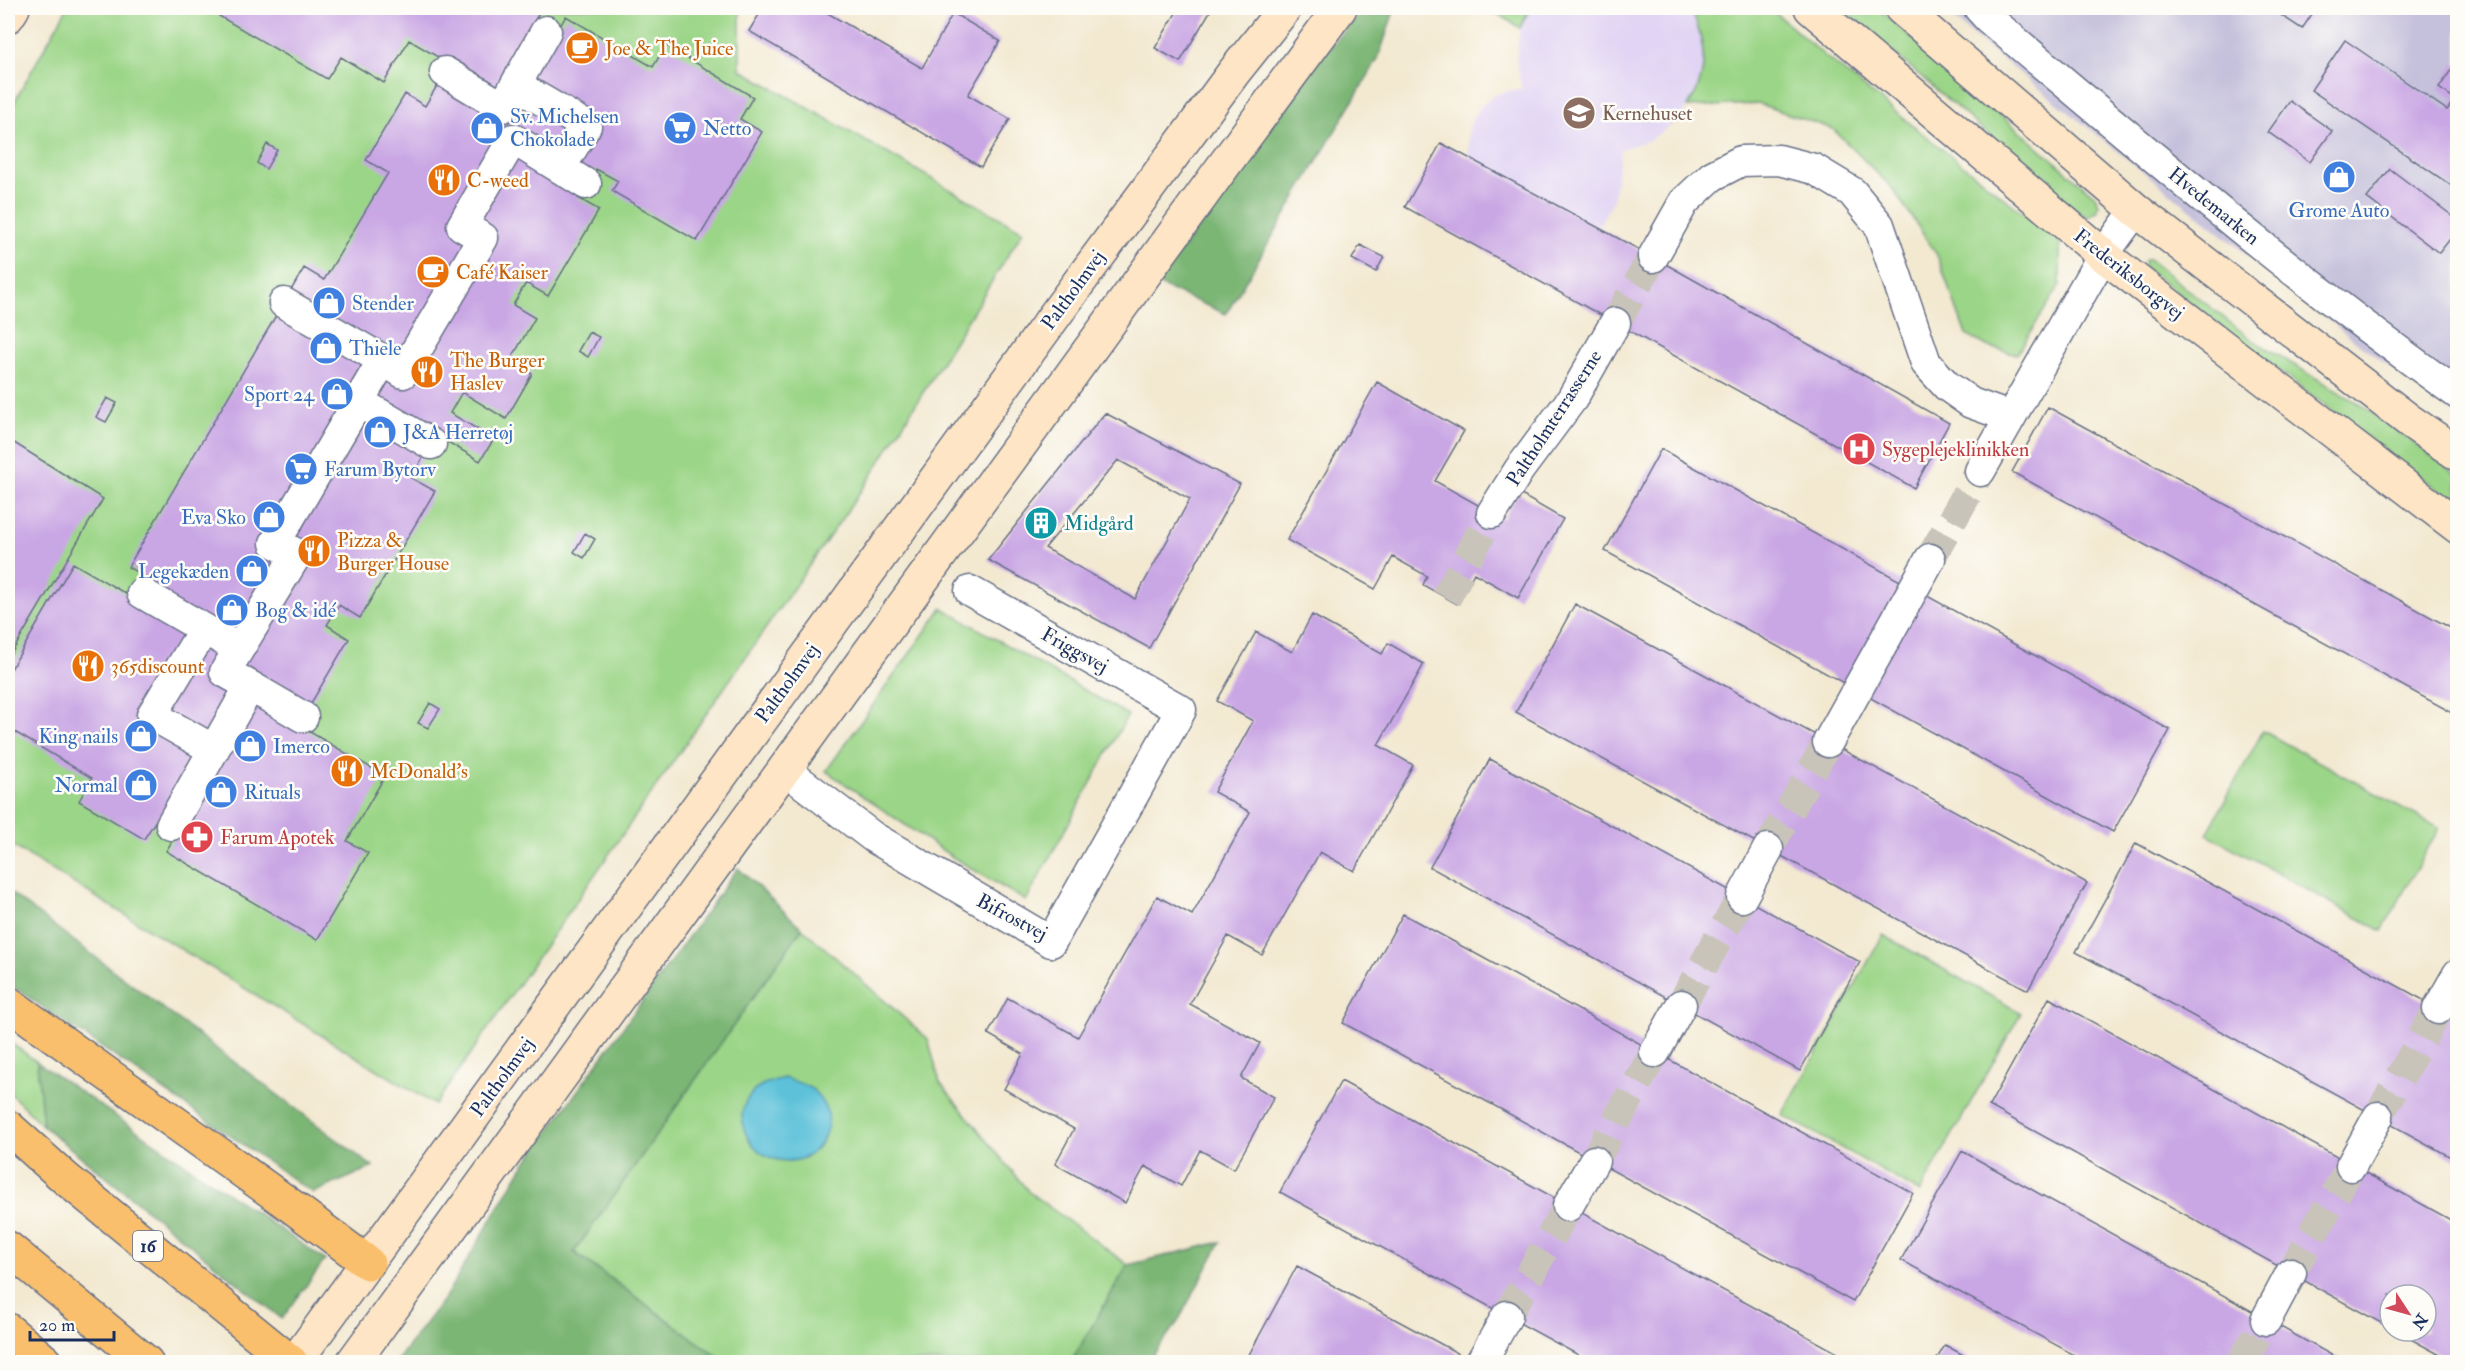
<svg xmlns="http://www.w3.org/2000/svg" width="2465" height="1370" viewBox="0 0 2465 1370" font-family="'IM FELL Double Pica',serif">
	<style>
		.built { fill: #e1d4f4 }
		.industrial { fill: #c5c0db }
		.green { fill: #9bd587; stroke: #5b8272; stroke-width: 1.5 }
		.forest { fill: #7cb674; stroke: #4c7269; stroke-width: 1.5 }
		.water { fill: #5bc1d9; stroke: #3b789c; stroke-width: 1.5 }
		.building { fill: #c9a6e4; fill-rule: evenodd }
		.lines { fill: none; stroke-linecap: round; stroke-linejoin: round }
		.street-tunnel { stroke: #c8c4ba; stroke-width: 30; stroke-dasharray: 30 15; stroke-linecap: butt }
		.street-casing { stroke: #677086; stroke-width: 33 }
		.secondary-casing { stroke: #677086; stroke-width: 36 }
		.highway-casing { stroke: #677086; stroke-width: 36 }
		.street { stroke: #fff; stroke-width: 30 }
		.secondary { stroke: #fde5c5; stroke-width: 33 }
		.highway { stroke: #f9bf6d; stroke-width: 33 }
		.labels { text-anchor: middle; dominant-baseline: central; stroke-width: 5; stroke-linejoin: round; paint-order: stroke }
		.shield { fill: #fdfcf7; stroke: #5f6c8c; stroke-width: 1.5 }
		.shield-label { font-size: 18px; font-weight: bold; fill: #1b2f5e }
		.food-label { font-size: 20px; fill: #c56008; stroke: #fdfcf7; text-anchor: start }
		.education-label { font-size: 20px; fill: #785e54; stroke: #fdfcf7; text-anchor: start }
		.shop-label { font-size: 20px; fill: #366cbe; stroke: #fdfcf7; text-anchor: start }
		.street-label { font-size: 20px; fill: #1b2f5e; stroke: #fdfcf7 }
		.health-label { font-size: 20px; fill: #be3a42; stroke: #fdfcf7; text-anchor: start }
		.culture-label { font-size: 20px; fill: #0d838f; stroke: #fdfcf7; text-anchor: start }
	</style>
	<rect width="100%" height="100%" fill="#fdfcf7"/>
	<filter id="ink" filterUnits="userSpaceOnUse"><feTurbulence type="fractalNoise" baseFrequency=".0167" numOctaves="2"/><feDisplacementMap in="SourceGraphic" scale="12" xChannelSelector="R" yChannelSelector="G"/><feConvolveMatrix kernelMatrix="1 2 1 2 8 2 1 2 1" color-interpolation-filters="sRGB"/></filter>
	<filter id="wash" filterUnits="userSpaceOnUse"><feTurbulence type="fractalNoise" baseFrequency=".008" numOctaves="4" result="noise"/><feDisplacementMap in="SourceGraphic" scale="24" xChannelSelector="R" yChannelSelector="G"/><feGaussianBlur stdDeviation="1.35" result="paint"/><feColorMatrix in="noise" values="0 0 0 0 0 0 0 0 0 0 0 0 0 0 0 0 0 1.4 0 .05"/><feComposite in="paint" operator="in"/></filter>
	<g filter="url(#wash)">
		<rect width="100%" height="100%" fill="#f3e9d1"/>
		<!-- built -->
		<path class="built" d="M1530,8H1691L1702,36L1703,67L1694,97L1676,122L1650,140L1621,149L1613,201L1598,227L1469,157L1468,134L1472,119L1481,106L1493,96L1507,91L1522,89L1516,59L1520,28Z"/>
		<!-- industrial -->
		<path class="industrial" d="M1941,8H2457V416L2368,351L1977,39Z"/>
		<!-- green -->
		<path class="green" d="M67,8H740V69L1023,231L870,478L435,1105L8,843V113Z
			M1488,8H1530L1520,28Z
			M1691,8H1770L1826,57L2060,242V285L2017,354L1989,347L1966,335L1937,255L1893,189L1833,129L1759,104L1687,107C1711,74 1705,43 1691,8Z
			M1842,8H1877L2095,196L2099,205L2097,211L2087,217L2073,208Z
			M2149,259L2251,339L2364,407L2457,475V503L2353,427L2144,267V261Z
			M942,608L1128,715L1026,901L954,858L826,771Z
			M2263,731L2439,828L2382,931L2207,834Z
			M802,928L928,1039L940,1083L1029,1192L1128,1265L1071,1362H725L574,1252Z
			M1883,935L2021,1013L1920,1192L1782,1115Z
			M8,1041L37,1062L43,1126L8,1091Z"/>
		<!-- forest -->
		<path class="forest" d="M1365,8H1395L1378,59L1226,314L1157,284L1310,70Z
			M738,868L802,928L574,1252L725,1362H396L446,1296L522,1168Z
			M8,891L373,1167L313,1193L8,983Z
			M37,1062L325,1260L282,1319L43,1126Z
			M1221,1242L1177,1323L1147,1362H1071L1128,1265Z"/>
		<!-- water -->
		<path class="water" d="M784,1078C792,1081 808,1084 814,1091C818,1095 826,1108 828,1114C831,1129 819,1151 806,1157C758,1177 716,1114 762,1085C768,1082 778,1080 784,1078Z"/>
		<g id="blocks">
			<!-- building -->
			<path class="building" d="M224,8H542L533,23L554,36L566,16L653,67L666,45L753,97L740,119L762,132L697,241L612,191L618,181L596,169L578,198L599,210L548,296L526,283L513,305L535,318L510,361L532,374L506,419L462,392L450,413L494,439L480,461L436,435L411,478L435,491L360,618L339,605L327,625L349,639L298,725L385,776L347,841L368,853L317,940L166,851L179,830L171,825L158,817L144,839L79,801L92,778L8,728V674L73,563L138,601L150,580L128,567L304,268L324,280L388,173L366,160L405,94L425,106L450,64L409,40L384,83L341,57L327,79L219,16Z
				M763,8H819L922,68L953,13L1000,41L968,95L1010,119L981,167L749,31Z
				M1179,8H1212L1180,62L1155,48Z
				M2270,8H2316L2302,29Z
				M2345,40L2447,110L2455,99L2439,88L2455,64L2458,66V190L2311,90Z
				M2290,101L2332,131L2310,162L2268,132Z
				M1441,143L1653,257L1949,423L1914,488L1405,207Z
				M267,144L277,150L266,169L257,163Z
				M2390,169L2458,220V229L2439,253L2367,198Z
				M1360,245L1384,257L1376,272L1352,259Z
				M589,332L599,337L588,357L578,351Z
				M1377,382L1464,431L1435,481L1503,519L1518,493L1563,519L1518,598L1474,573L1457,604L1423,585L1427,576L1393,557L1375,589L1287,540Z
				M107,398L117,403L106,422L96,417Z
				M2048,407L2458,632V716L2012,472Z
				M1105,413L1240,484L1149,648L988,560ZM1118,460L1190,499L1135,599L1045,548Z
				M8,439L103,499L8,659Z
				M1661,449L2170,730L2113,832L1605,551Z
				M585,533L595,539L584,558L574,552Z
				M1575,604L2087,883L2028,990L1516,712Z
				M1312,615L1382,654L1388,643L1424,664L1378,745L1413,765L1354,871L1320,852L1262,955L1228,936L1190,1004L1260,1043L1241,1078L1274,1097L1234,1169L1200,1150L1181,1186L1145,1166L1125,1203L1055,1164L1074,1129L1004,1089L1023,1054L988,1034L1008,998L1078,1037L1157,896L1192,915L1250,812L1214,792L1253,721L1217,701L1256,632L1292,652Z
				M430,703L440,709L428,728L418,723Z
				M1490,759L1860,962L1800,1071L1430,867Z
				M2136,843L2458,1019V1161L2076,952Z
				M1403,914L1913,1193L1853,1302L1343,1023Z
				M2049,998L2458,1224V1362H2453L2396,1331H2426V1295H2390V1328L1989,1106Z
				M1341,1081L1854,1362H1591L1280,1192Z
				M1962,1151L2344,1362H2087L1901,1260Z
				M1297,1266L1474,1362H1245Z
				M1945,1345L1976,1362H1935Z"/>
		</g>
	</g>
	<g filter="url(#ink)">
		<use href="#blocks" fill-opacity="0" stroke="#677086" stroke-width="1.5"/>
		<g class="lines">
			<!-- street-tunnel -->
			<path class="street-tunnel" d="M1615,323L1653,257
				M1930,559L1980,471
				M1446,598L1492,513
				M1768,849L1828,742
				M1681,1005L1742,897
				M2378,1117L2438,1009
				M1594,1161L1655,1052
				M2291,1273L2351,1166
				M1507,1316L1568,1206
				M2242,1362L2266,1320"/>
			<defs>
				<path id="street" d="M1979,8L1988,18C2141,147 2294,278 2458,394
					M445,72L503,107L546,31
					M516,85L586,126L560,168
					M1653,257L1684,202L1712,176L1741,161L1779,160L1814,169L1852,192L1879,225L1926,363L1947,386L1971,403L2010,417
					M284,303L383,360
					M359,402L431,444
					M1980,471L2103,255L2136,210
					M1492,513L1519,470L1572,399L1615,323
					M142,593L239,649L297,554L275,543L383,360L403,373L483,238L462,226L513,139L586,184
					M204,629L152,715L214,750
					M239,649L225,672L250,686
					M1828,742L1930,559
					M784,769L873,837L1051,942L1181,710L970,591
					M171,825L250,686L303,717
					M1742,897L1768,849
					M2438,1009L2458,974
					M1655,1052L1681,1005
					M2351,1166L2378,1117
					M1568,1206L1594,1161
					M2266,1320L2291,1273
					M1481,1362L1507,1316"/>
				<path id="secondary" d="M1811,8L2103,255L2458,527
					M1901,8L2136,210L2411,422L2458,454
					M8,16L13,8
					M295,1362L1063,304L1234,72L1285,8
					M353,1362L1216,176L1340,8"/>
				<path id="highway" d="M8,1003L290,1205L368,1263
					M8,1127L65,1178L291,1362
					M8,1248L146,1362
					M8,1330L46,1362"/>
			</defs>
			<!-- street casing -->
			<use href="#street" class="street-casing"/>
			<!-- secondary casing -->
			<use href="#secondary" class="secondary-casing"/>
			<!-- highway casing -->
			<use href="#highway" class="highway-casing"/>
			<!-- street -->
			<use href="#street" class="street"/>
			<!-- secondary -->
			<use href="#secondary" class="secondary"/>
			<!-- highway -->
			<use href="#highway" class="highway"/>
		</g>
	</g>
	<!-- icons -->
	<defs>
		<symbol id="cafe-disc" viewBox="-11 -11 22 22"><circle r="9.5" fill="#e8710a" stroke="#fdfcf7"/><path d="M-5.5-4.5H6V0H3Q3 3.5 0 3.5H-2.5Q-5.5 3.5-5.5 0ZM3-3.2v2h1.7v-2ZM-6 4.5H4V6H-6Z" fill="#fff"/></symbol>
		<symbol id="school-disc" viewBox="-11 -11 22 22"><circle r="9.5" fill="#8d6e63" stroke="#fdfcf7"/><path d="M0-5L7-2L0 1L-7-2ZM-4 1L0 2.5L4 1V4Q0 6-4 4Z" fill="#fff"/></symbol>
		<symbol id="shop-disc" viewBox="-11 -11 22 22"><circle r="9.5" fill="#3f7fe0" stroke="#fdfcf7"/><path d="M-5-2.5h2.3a2.7 3.5 0 0 1 5.4 0H5L5.5 6h-11ZM-1.5-2.5h3a1.5 2.3 0 0 0-3 0Z" fill="#fff"/></symbol>
		<symbol id="supermarket-disc" viewBox="-11 -11 22 22"><circle r="9.5" fill="#3f7fe0" stroke="#fdfcf7"/><path d="M-6-5.5h2.5l.6 2H6L4.5 2H-2.5L-4.4-4H-6ZM-1.5 3.2a1.3 1.3 0 1 0 .1 0ZM3 3.2a1.3 1.3 0 1 0 .1 0Z" fill="#fff"/></symbol>
		<symbol id="restaurant-disc" viewBox="-11 -11 22 22"><circle r="9.5" fill="#e8710a" stroke="#fdfcf7"/><path d="M-5-6h1v4h1v-4h1v4h1v-4h1v5L-1.5 .5V6h-2V.5L-5-1ZM5-6V6H3V1.5H1.5Q1.5-4 5-6Z" fill="#fff"/></symbol>
		<symbol id="hospital-disc" viewBox="-11 -11 22 22"><circle r="9.5" fill="#e0444e" stroke="#fdfcf7"/><path d="M-5-5h3v3.5h4V-5h3V5h-3V1.5h-4V5h-3Z" fill="#fff"/></symbol>
		<symbol id="building-disc" viewBox="-11 -11 22 22"><circle r="9.5" fill="#0f9aa8" stroke="#fdfcf7"/><path d="M-4-6H4V6H1V3H-1V6H-4ZM-2.5-4.3h1.7v1.8h-1.7ZM.8-4.3h1.7v1.8H.8ZM-2.5-1h1.7V.8h-1.7ZM.8-1h1.7V.8H.8Z" fill="#fff"/></symbol>
		<symbol id="pharmacy-disc" viewBox="-11 -11 22 22"><circle r="9.5" fill="#e0444e" stroke="#fdfcf7"/><path d="M-2-6h4v4h4v4h-4v4h-4v-4h-4v-4h4Z" fill="#fff"/></symbol>
	</defs>
	<g fill-rule="evenodd">
		<use href="#cafe-disc" x="563" y="29" width="38" height="38"/>
		<use href="#school-disc" x="1560" y="94" width="38" height="38"/>
		<use href="#shop-disc" x="468" y="109" width="38" height="38"/>
		<use href="#supermarket-disc" x="661" y="109" width="38" height="38"/>
		<use href="#shop-disc" x="2320" y="158" width="38" height="38"/>
		<use href="#restaurant-disc" x="425" y="161" width="38" height="38"/>
		<use href="#cafe-disc" x="414" y="253" width="38" height="38"/>
		<use href="#shop-disc" x="310" y="284" width="38" height="38"/>
		<use href="#shop-disc" x="307" y="329" width="38" height="38"/>
		<use href="#restaurant-disc" x="408" y="353" width="38" height="38"/>
		<use href="#shop-disc" x="318" y="375" width="38" height="38"/>
		<use href="#shop-disc" x="361" y="413" width="38" height="38"/>
		<use href="#hospital-disc" x="1840" y="430" width="38" height="38"/>
		<use href="#supermarket-disc" x="282" y="450" width="38" height="38"/>
		<use href="#shop-disc" x="250" y="498" width="38" height="38"/>
		<use href="#building-disc" x="1022" y="504" width="38" height="38"/>
		<use href="#restaurant-disc" x="295" y="532" width="38" height="38"/>
		<use href="#shop-disc" x="233" y="552" width="38" height="38"/>
		<use href="#shop-disc" x="213" y="591" width="38" height="38"/>
		<use href="#restaurant-disc" x="69" y="647" width="38" height="38"/>
		<use href="#shop-disc" x="122" y="717" width="38" height="38"/>
		<use href="#shop-disc" x="231" y="727" width="38" height="38"/>
		<use href="#restaurant-disc" x="328" y="752" width="38" height="38"/>
		<use href="#shop-disc" x="122" y="766" width="38" height="38"/>
		<use href="#shop-disc" x="202" y="773" width="38" height="38"/>
		<use href="#pharmacy-disc" x="178" y="818" width="38" height="38"/>
	</g>
	<g class="labels">
		<!-- shield labels -->
		<rect class="shield" x="133" y="1231" width="30" height="30" rx="4.5"/>
		<g class="shield-label">
			<text x="148" y="1246">16</text>
		</g>
		<!-- food labels -->
		<g class="food-label">
			<text x="605" y="48">Joe &amp; The Juice</text>
			<text x="467" y="180">C-weed</text>
			<text x="456" y="272">Café Kaiser</text>
			<text x="450" y="360">The Burger<tspan x="450" dy="23">Haslev</tspan></text>
			<text x="337" y="540">Pizza &amp;<tspan x="337" dy="23">Burger House</tspan></text>
			<text x="111" y="666">365discount</text>
			<text x="370" y="771">McDonald's</text>
		</g>
		<!-- education labels -->
		<g class="education-label">
			<text x="1602" y="113">Kernehuset</text>
		</g>
		<!-- shop labels -->
		<g class="shop-label">
			<text x="510" y="116">Sv. Michelsen<tspan x="510" dy="23">Chokolade</tspan></text>
			<text x="703" y="128">Netto</text>
			<text x="2339" y="210" text-anchor="middle">Grome Auto</text>
			<text x="352" y="303">Stender</text>
			<text x="349" y="348">Thiele</text>
			<text x="314" y="394" text-anchor="end">Sport 24</text>
			<text x="403" y="432">J&amp;A Herretøj</text>
			<text x="324" y="469">Farum Bytorv</text>
			<text x="246" y="517" text-anchor="end">Eva Sko</text>
			<text x="229" y="571" text-anchor="end">Legekæden</text>
			<text x="255" y="610">Bog &amp; idé</text>
			<text x="118" y="736" text-anchor="end">King nails</text>
			<text x="273" y="746">Imerco</text>
			<text x="118" y="785" text-anchor="end">Normal</text>
			<text x="244" y="792">Rituals</text>
		</g>
		<!-- street labels -->
		<g class="street-label">
			<text transform="translate(2214 206) rotate(39)">Hvedemarken</text>
			<text transform="translate(2129 274) rotate(38)">Frederiksborgvej</text>
			<text transform="translate(1073 290) rotate(-54)">Paltholmvej</text>
			<text transform="translate(1554 418) rotate(-57)">Paltholmterrasserne</text>
			<text transform="translate(1075 650) rotate(29)">Friggsvej</text>
			<text transform="translate(787 683) rotate(-54)">Paltholmvej</text>
			<text transform="translate(1012 917) rotate(28)">Bifrostvej</text>
			<text transform="translate(502 1077) rotate(-54)">Paltholmvej</text>
		</g>
		<!-- health labels -->
		<g class="health-label">
			<text x="1882" y="449">Sygeplejeklinikken</text>
			<text x="220" y="837">Farum Apotek</text>
		</g>
		<!-- culture labels -->
		<g class="culture-label">
			<text x="1064" y="523">Midgård</text>
		</g>
	</g>
	<!-- margin -->
	<rect width="2465" height="1370" fill="none" stroke="#fdfcf7" stroke-width="30"/>
	<!-- north arrow -->
	<g transform="translate(2408 1313) rotate(126)"><circle r="28" fill="#fdfcf7" stroke="#a3aaba" stroke-width="1.5"/>
	<path d="M0-4.5L10 22L0 15L-10 22Z" fill="#d1495b"/>
	<text y="-9" font-size="16" font-weight="bold" text-anchor="middle" fill="#1b2f5e">N</text>
	</g>
	<!-- scale -->
	<path d="M30 1331v9h84v-9" fill="none" stroke="#1b2f5e" stroke-width="3"/>
	<text x="39" y="1331" font-size="18" fill="#1b2f5e" stroke="#fdfcf7" stroke-width="4.5" paint-order="stroke">20 m</text>
</svg>
